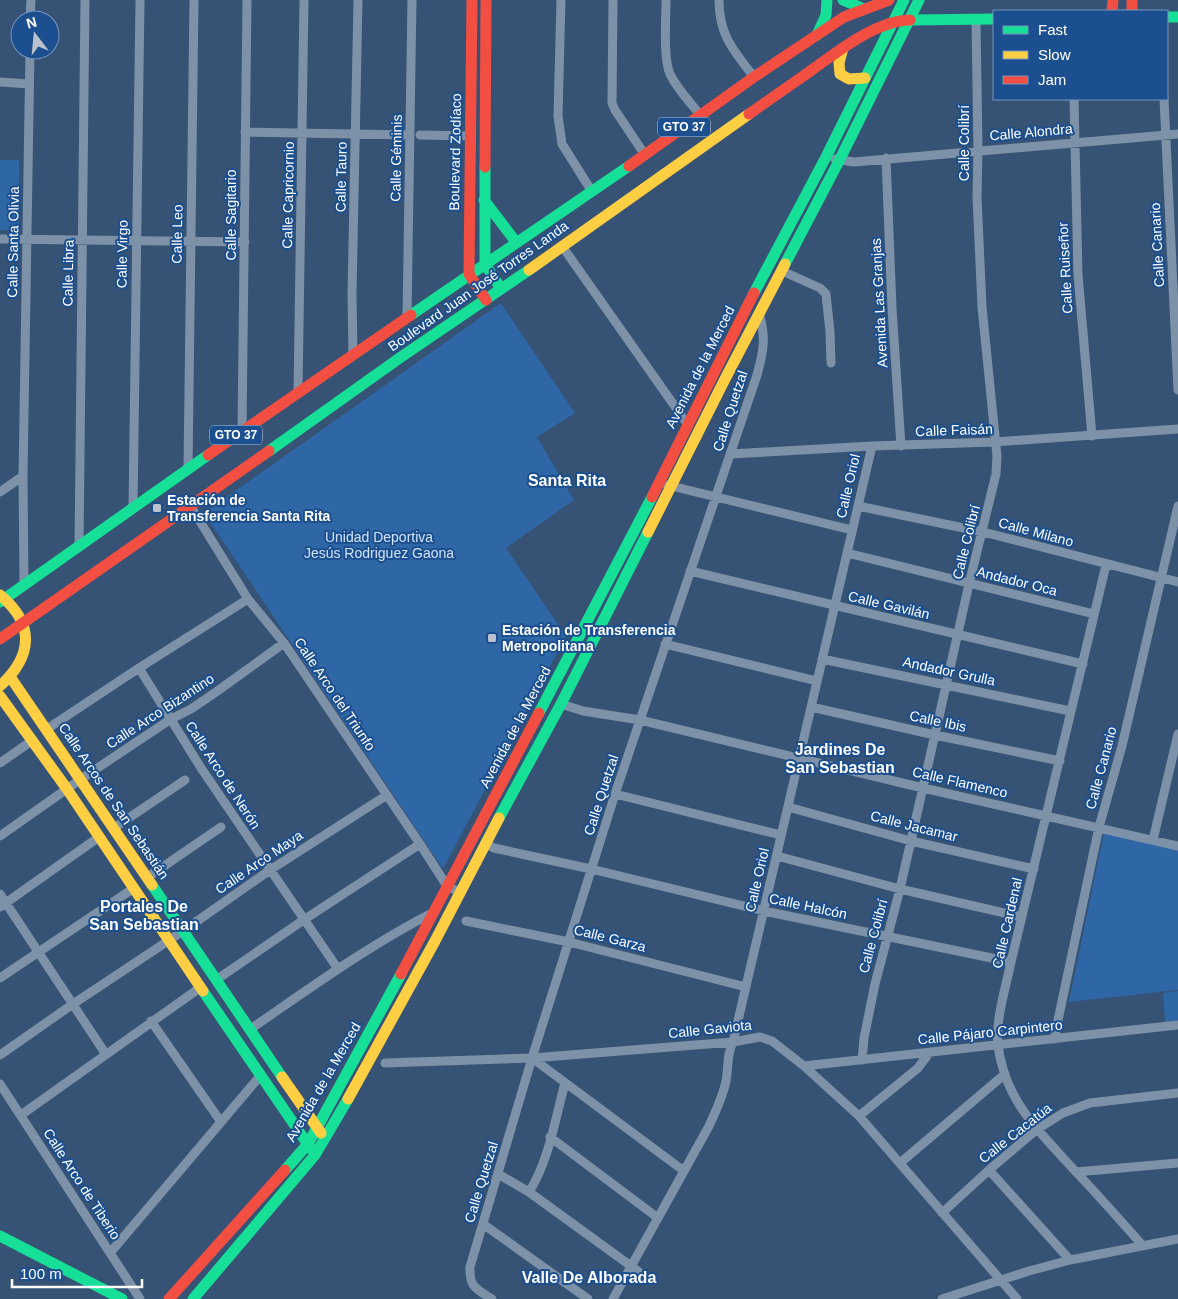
<svg xmlns="http://www.w3.org/2000/svg" width="1178" height="1299" viewBox="0 0 1178 1299" font-family="Arial,sans-serif">
	<style>
		.green { fill: #2f66a5 }
		.lines { fill: none; stroke-linecap: round; stroke-linejoin: round }
		.street { stroke: #7d92a8; stroke-width: 9 }
		.fast { stroke: #16e098; stroke-width: 11 }
		.slow { stroke: #ffcf43; stroke-width: 11 }
		.jam { stroke: #f24e42; stroke-width: 11 }
		.poi-dot { fill: #b9c2ce; stroke: #1b4f8f; stroke-width: 2 }
		.labels { text-anchor: middle; dominant-baseline: central; stroke-width: 4; stroke-linejoin: round; paint-order: stroke }
		.shield { fill: #1b4f8f; stroke: #bbcadd; stroke-width: 1 }
		.shield-label { font-size: 12px; font-weight: bold; fill: #fff }
		.street-label { font-size: 14px; fill: #fff; stroke: #1b4f8f }
		.poi-label { font-size: 14px; font-weight: bold; fill: #fff; stroke: #1b4f8f; text-anchor: start }
		.park-label { font-size: 14px; fill: #cfe3fa; stroke: #1b4f8f }
		.quarter-label { font-size: 16px; font-weight: bold; fill: #fff; stroke: #1b4f8f }
	</style>
	<rect width="100%" height="100%" fill="#365274"/>
	<!-- green -->
	<path class="green" d="M0,160H19V231L0,230Z
		M501,303L575,413L537,437L574,500L506,548L566,636L443,869L204,513Z
		M1104,832L1178,850V990L1069,1002Z
		M1178,991V1020L1165,1022L1163,993Z"/>
	<g class="lines">
		<!-- street -->
		<path class="street" d="M561,0L558,116L562,144L591,190
			M613,0L612,103L615,110L645,155
			M666,0C666,19 663,58 670,74C677,89 690,102 700,115
			M719,0C719,35 733,50 754,77
			M30,20L31,0
			M0,82L29,84
			M1074,99L1078,275L1092,436
			M1164,99L1178,390
			M245,132L410,135
			M420,135L470,136
			M886,158L892,308L901,446
			M835,159L854,162L1178,134
			M0,239L245,242
			M562,246L688,425
			M782,271L820,288L826,294L830,332L831,363
			M407,317L412,0
			M353,354L352,294L358,0
			M298,392L304,0
			M242,430L247,0
			M731,454L872,446L994,442L1178,429
			M188,469L194,0
			M667,485L852,530
			M0,492L23,476
			M858,506L983,532L1178,582
			M191,507L248,599L284,643L420,844L447,886L461,893
			M133,509L140,0
			M79,546L85,0
			M847,553L1094,614
			M1106,565L1011,962C1006,986 995,1022 998,1045C1005,1102 1040,1132 1076,1172C1099,1196 1121,1221 1143,1246
			M690,571L1083,664
			M24,585L23,476L30,50
			M665,644L817,681
			M822,659L1070,711
			M139,668L201,768L338,969
			M561,704L583,711L640,720L923,788L1178,846
			M811,707L935,735L1060,761
			M47,729L139,668L248,599
			M0,763L33,740
			M615,794L781,835
			M788,807L911,841L1034,869
			M114,828L185,780
			M0,836L81,779L171,719L191,709L216,692L284,643
			M1153,840L1178,734
			M485,843L494,848L591,869L764,911L1011,962
			M777,856L900,889L1022,917
			M148,877L221,827
			M0,894L105,1053
			M0,907L99,837
			M466,921L569,942L746,987
			M0,978L134,888
			M216,980L305,919L420,844
			M151,1021L221,1122
			M249,1030C309,989 369,945 434,912
			M1054,1039L1099,827L1122,746L1178,506
			M0,1055L73,1004L183,931L270,870L387,795
			M532,1058L684,1171
			M862,1060L864,1038L875,984L900,889L969,584L996,474L997,456L982,307L977,197L978,150L976,20
			M385,1063L532,1058L733,1042L760,1037L772,1041L804,1066L859,1116L1017,1299
			M804,1066L1178,1025
			M0,1084L140,1299
			M21,1115L201,987
			M859,1116L918,1068L929,1053
			M550,1137L658,1218
			M900,1163L1005,1074
			M989,1170L1070,1260
			M1076,1172L1178,1163
			M498,1174L529,1192L646,1277
			M529,1192C549,1161 555,1119 565,1083
			M942,1213L989,1170L1036,1130L1063,1113L1090,1103L1178,1093
			M483,1224L588,1299
			M110,1253L260,1076
			M492,1299C476,1289 469,1287 470,1267L532,1058L615,794L757,375C764,350 766,337 759,313
			M613,1299L709,1126C716,1111 723,1096 726,1081C729,1065 726,1057 733,1042L872,446
			M942,1299L1029,1271L1070,1260L1178,1239"/>
		<!-- fast -->
		<path class="fast" d="M843,0L864,9
			M1167,17H1178
			M910,20L994,19
			M817,35L826,15L827,0
			M485,167V264L501,289
			M484,200L516,242
			M785,264L839,161L919,0
			M754,293L826,157L904,0
			M411,315L629,166
			M269,451L401,357L529,270
			M0,602L208,455
			M539,713L652,497
			M499,818L561,704L648,532
			M152,885L282,1077
			M203,991L311,1149
			M285,1170L308,1144L401,974
			M0,1236L122,1299
			M193,1299L315,1155L348,1099"/>
		<!-- slow -->
		<path class="slow" d="M843,48L839,63L840,74L849,79L865,78
			M529,270L749,114
			M648,532L725,379L785,264
			M0,595C35,624 33,656 0,686
			M11,678L152,885
			M0,696L67,789L203,991
			M282,1077L321,1133
			M348,1099L435,941L499,818"/>
		<!-- jam -->
		<path class="jam" d="M472,0L469,274L486,300
			M1132,0V11
			M1112,11L1113,0
			M749,114C769,100 789,86 809,72C837,52 875,21 910,20
			M629,166L754,77L844,17L889,0
			M485,167L486,0
			M208,455L411,315
			M652,497L754,293
			M0,639L269,451
			M401,974L539,713
			M169,1299L285,1170"/>
	</g>
	<!-- markers -->
	<g class="poi-dot">
		<rect x="152" y="503" width="10" height="10" rx="2.5"/>
		<rect x="487" y="633" width="10" height="10" rx="2.5"/>
	</g>
	<g class="labels">
		<!-- shield labels -->
		<g class="shield">
			<rect x="658" y="117.5" width="52" height="19" rx="4"/>
			<rect x="210" y="425.5" width="52" height="19" rx="4"/>
		</g>
		<g class="shield-label">
			<text x="684" y="127">GTO 37</text>
			<text x="236" y="435">GTO 37</text>
		</g>
		<!-- street labels -->
		<g class="street-label">
			<text transform="translate(1031 132) rotate(-5)">Calle Alondra</text>
			<text transform="translate(964 143) rotate(-90)">Calle Colibrí</text>
			<text transform="translate(455 152) rotate(-89)">Boulevard Zodíaco</text>
			<text transform="translate(396 158) rotate(-89)">Calle Géminis</text>
			<text transform="translate(341 177) rotate(-89)">Calle Tauro</text>
			<text transform="translate(288 195) rotate(-89)">Calle Capricornio</text>
			<text transform="translate(231 215) rotate(-90)">Calle Sagitario</text>
			<text transform="translate(177 234) rotate(-89)">Calle Leo</text>
			<text transform="translate(13 242) rotate(-89)">Calle Santa Olivia</text>
			<text transform="translate(1157 245) rotate(-93)">Calle Canario</text>
			<text transform="translate(122 254) rotate(-89)">Calle Virgo</text>
			<text transform="translate(1065 268) rotate(-93)">Calle Ruiseñor</text>
			<text transform="translate(68 273) rotate(-89)">Calle Libra</text>
			<text transform="translate(478 286) rotate(-35)">Boulevard Juan José Torres Landa</text>
			<text transform="translate(879 303) rotate(-93)">Avenida Las Granjas</text>
			<text transform="translate(700 367) rotate(-63)">Avenida de la Merced</text>
			<text transform="translate(730 411) rotate(-72)">Calle Quetzal</text>
			<text transform="translate(954 430) rotate(-2)">Calle Faisán</text>
			<text transform="translate(848 486) rotate(-77)">Calle Oriol</text>
			<text transform="translate(1036 532) rotate(15)">Calle Milano</text>
			<text transform="translate(966 542) rotate(-76)">Calle Colibrí</text>
			<text transform="translate(1017 581) rotate(14)">Andador Oca</text>
			<text transform="translate(889 605) rotate(13)">Calle Gavilán</text>
			<text transform="translate(949 671) rotate(12)">Andador Grulla</text>
			<text transform="translate(335 694) rotate(56)">Calle Arco del Triunfo</text>
			<text transform="translate(160 711) rotate(-33)">Calle Arco Bizantino</text>
			<text transform="translate(938 721) rotate(12)">Calle Ibis</text>
			<text transform="translate(515 727) rotate(-62)">Avenida de la Merced</text>
			<text transform="translate(1101 768) rotate(-75)">Calle Canario</text>
			<text transform="translate(223 775) rotate(57)">Calle Arco de Nerón</text>
			<text transform="translate(960 782) rotate(13)">Calle Flamenco</text>
			<text transform="translate(601 795) rotate(-72)">Calle Quetzal</text>
			<text transform="translate(114 801) rotate(56)">Calle Arcos de San Sebastián</text>
			<text transform="translate(914 826) rotate(14)">Calle Jacamar</text>
			<text transform="translate(259 862) rotate(-34)">Calle Arco Maya</text>
			<text transform="translate(757 880) rotate(-77)">Calle Oriol</text>
			<text transform="translate(808 906) rotate(12)">Calle Halcón</text>
			<text transform="translate(1007 923) rotate(-77)">Calle Cardenal</text>
			<text transform="translate(873 936) rotate(-75)">Calle Colibrí</text>
			<text transform="translate(610 938) rotate(14)">Calle Garza</text>
			<text transform="translate(710 1029) rotate(-6)">Calle Gaviota</text>
			<text transform="translate(990 1032) rotate(-6)">Calle Pájaro Carpintero</text>
			<text transform="translate(323 1082) rotate(-60)">Avenida de la Merced</text>
			<text transform="translate(1015 1133) rotate(-38)">Calle Cacatúa</text>
			<text transform="translate(481 1182) rotate(-73)">Calle Quetzal</text>
			<text transform="translate(82 1184) rotate(57)">Calle Arco de Tiberio</text>
		</g>
		<!-- poi labels -->
		<g class="poi-label">
			<text x="167" y="500">Estación de<tspan x="167" dy="16">Transferencia Santa Rita</tspan></text>
			<text x="502" y="630">Estación de Transferencia<tspan x="502" dy="16">Metropolitana</tspan></text>
		</g>
		<!-- park labels -->
		<g class="park-label">
			<text x="379" y="537">Unidad Deportiva<tspan x="379" dy="16">Jesús Rodriguez Gaona</tspan></text>
		</g>
		<!-- quarter labels -->
		<g class="quarter-label">
			<text x="567" y="480">Santa Rita</text>
			<text x="840" y="749">Jardines De<tspan x="840" dy="18">San Sebastian</tspan></text>
			<text x="144" y="906">Portales De<tspan x="144" dy="18">San Sebastian</tspan></text>
			<text x="589" y="1277">Valle De Alborada</text>
		</g>
	</g>
	<!-- legend -->
	<rect x="993" y="10" width="175" height="90" fill="#1b4f8f" stroke="#7695bc"/>
	<rect x="1003" y="26" width="25" height="8" fill="#16e098" stroke="#7695bc"/>
	<text x="1038" y="35" font-size="15" fill="#ffffff">Fast</text>
	<rect x="1003" y="51" width="25" height="8" fill="#ffcf43" stroke="#7695bc"/>
	<text x="1038" y="60" font-size="15" fill="#ffffff">Slow</text>
	<rect x="1003" y="76" width="25" height="8" fill="#f24e42" stroke="#7695bc"/>
	<text x="1038" y="85" font-size="15" fill="#ffffff">Jam</text>
	<!-- north arrow -->
	<g transform="translate(35 35) rotate(344)"><circle r="24" fill="#1b4f8f" stroke="#7695bc"/>
	<path d="M0-4L9 19L0 12L-9 19Z" fill="#b9c2ce"/>
	<text y="-8" font-size="14" font-weight="bold" text-anchor="middle" fill="#ffffff">N</text>
	</g>
	<!-- scale -->
	<path d="M12 1279v8h130v-8" fill="none" stroke="#ffffff" stroke-width="2.5"/>
	<text x="20" y="1279" font-size="15" fill="#ffffff" stroke="#1b4f8f" stroke-width="4" paint-order="stroke">100 m</text>
</svg>
